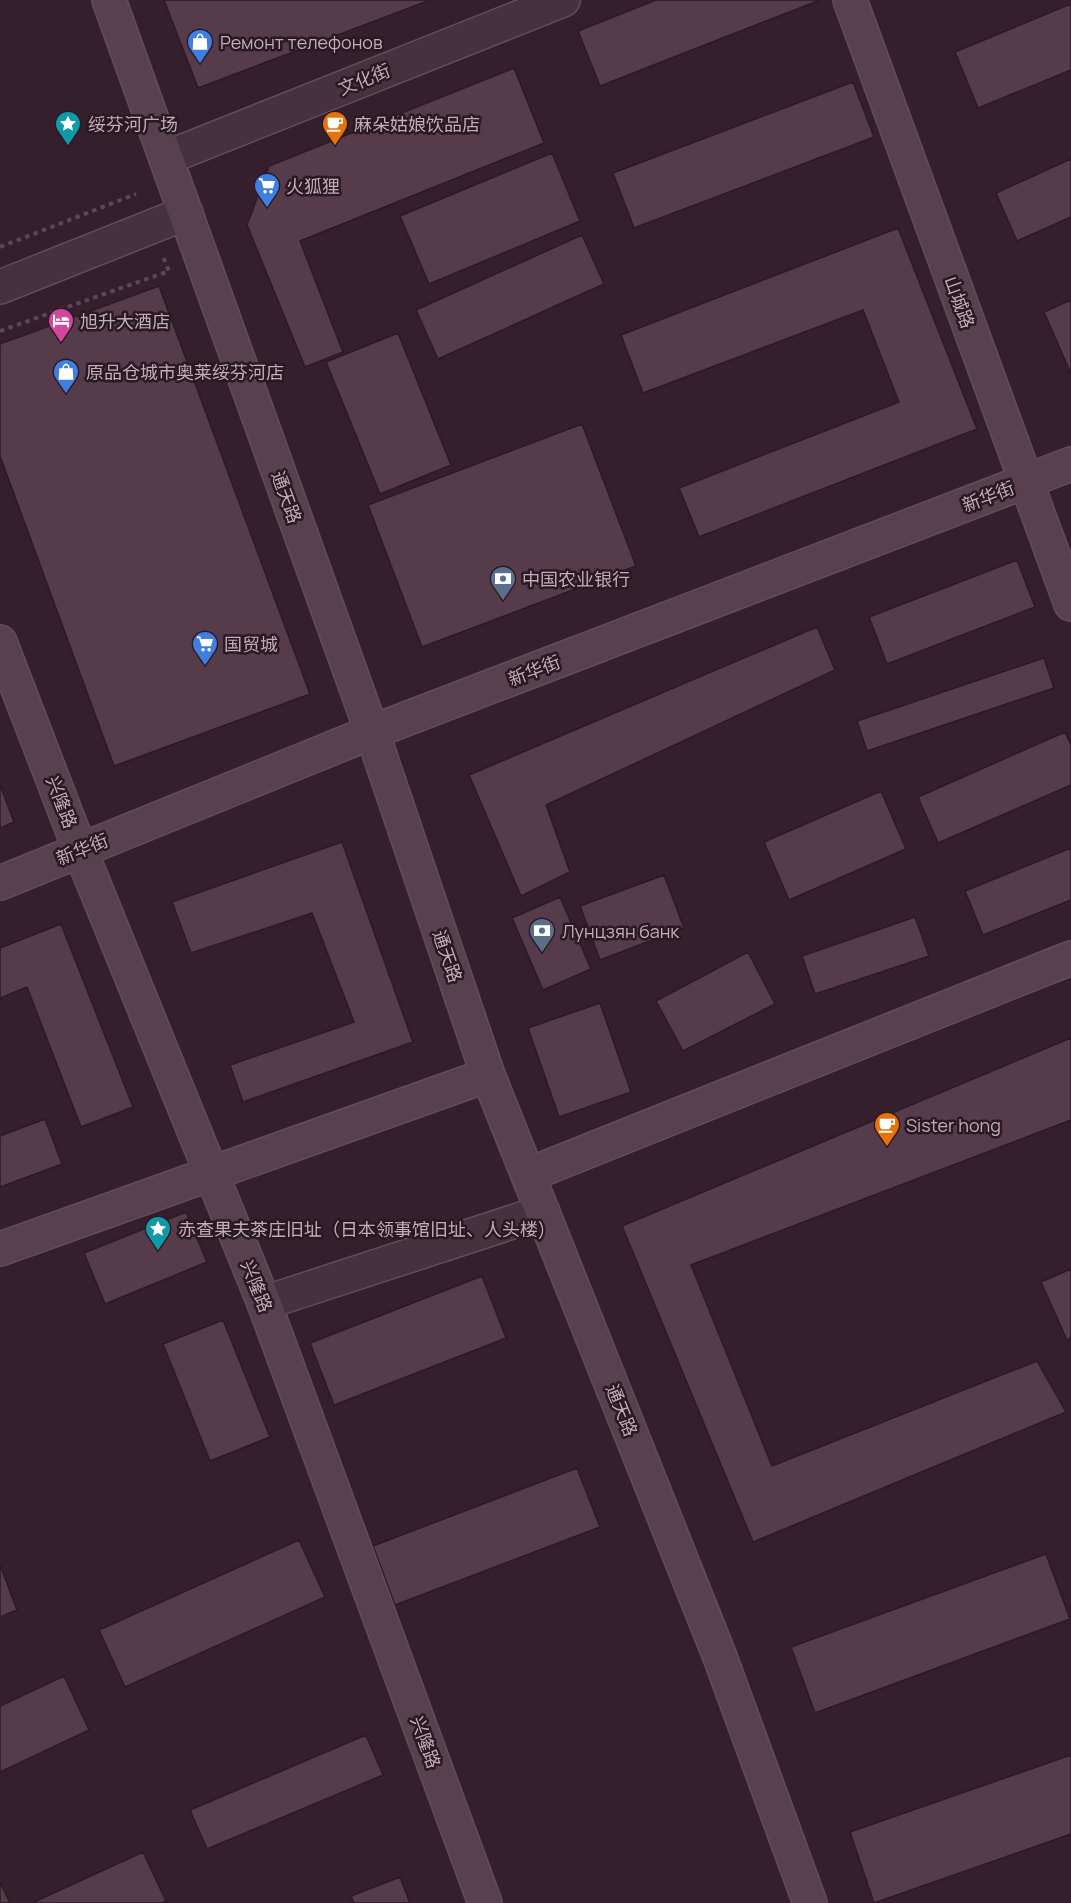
<svg xmlns="http://www.w3.org/2000/svg" width="1071" height="1903" viewBox="0 0 1071 1903" font-family="Manrope,'Noto Sans SC',sans-serif">
	<style>
		.building { fill: #563b4b; stroke: #2c1a25; stroke-width: 1.5 }
		.lines { fill: none; stroke-linecap: round; stroke-linejoin: round }
		.street-casing { stroke: #614d59; stroke-width: 36 }
		.secondary-casing { stroke: #614d59; stroke-width: 36 }
		.path { stroke: #5b475c; stroke-width: 4; stroke-dasharray: 4.5 4.5; stroke-linecap: butt }
		.street { stroke: #46323e; stroke-width: 33 }
		.secondary { stroke: #59404e; stroke-width: 33 }
		.labels { text-anchor: middle; dominant-baseline: central; stroke-width: 5; stroke-linejoin: round; paint-order: stroke }
		.poi-label { font-size: 18px; fill: #c3acb9; stroke: #2a1823; text-anchor: start }
		.street-label { font-size: 18px; fill: #c3acb9; stroke: #2a1823 }
	</style>
	<rect width="100%" height="100%" fill="#351f2c"/>
	<!-- building -->
	<path class="building" d="M164,0H430L198,88Z
		M656,0H820L600,86L578,31Z
		M1071,4V70L978,108L955,52Z
		M514,68L544,143L300,241L343,352L305,367L247,225L269,166Z
		M853,82L874,137L634,228L613,173Z
		M552,153L580,221L429,284L400,216Z
		M1071,159V217L1017,241L996,193Z
		M898,228L977,429L699,537L679,488L899,402L863,310L643,393L621,335Z
		M582,235L604,284L438,359L416,310Z
		M159,286L310,694L114,766L0,456V344Z
		M1071,300V374L1044,312Z
		M398,333L451,465L380,494L326,362Z
		M582,424L636,566L422,647L368,505Z
		M1017,560L1035,607L887,664L869,617Z
		M817,627L835,670L546,805L570,872L521,896L469,775Z
		M1044,658L1054,688L867,751L857,721Z
		M1065,732L1071,745V785L938,843L918,797Z
		M0,785L14,822L0,828Z
		M881,791L906,849L789,900L764,842Z
		M342,842L413,1042L243,1102L230,1065L354,1022L312,913L191,953L172,902Z
		M1071,848V900L983,935L965,891Z
		M664,875L684,928L600,960L580,906Z
		M560,897L591,969L543,990L512,918Z
		M915,917L929,956L815,994L802,956Z
		M61,924L133,1107L81,1127L27,987L0,998V948Z
		M748,952L775,1004L683,1051L656,1001Z
		M600,1003L631,1092L559,1117L528,1028Z
		M1071,1038V1120L691,1265L772,1466L1037,1361L1066,1412L753,1542L622,1226Z
		M45,1119L62,1164L0,1187V1136Z
		M186,1212L207,1262L105,1304L84,1253Z
		M1071,1269V1338L1067,1340L1041,1282Z
		M482,1276L506,1338L334,1405L310,1343Z
		M223,1320L270,1437L210,1461L163,1344Z
		M577,1468L600,1527L395,1605L373,1546Z
		M299,1540L325,1597L125,1687L99,1630Z
		M1046,1554L1070,1619L815,1713L791,1647Z
		M0,1565L17,1610L0,1617Z
		M64,1676L89,1730L0,1772V1706Z
		M366,1735L383,1775L207,1849L190,1810Z
		M1071,1755V1834L874,1903L850,1832Z
		M143,1852L166,1901L162,1903H32Z
		M400,1877L410,1903H354L351,1896Z
		M0,1882L10,1903H0Z"/>
	<g class="lines">
		<defs>
			<path id="street" d="M166,158L563,0
				M0,287L186,213
				M264,1303L543,1212"/>
			<path id="secondary" d="M109,0L372,732L488,1075L720,1657L810,1903
				M850,0L1071,604
				M0,642L80,850L264,1303L485,1903
				M0,883L372,732L1071,464
				M528,1175L1071,958
				M0,1249L488,1075"/>
		</defs>
		<!-- street casing -->
		<use href="#street" class="street-casing"/>
		<!-- secondary casing -->
		<use href="#secondary" class="secondary-casing"/>
		<!-- path -->
		<path class="path" d="M0,247L136,194
			M0,331L169,271L162,254"/>
		<!-- street -->
		<use href="#street" class="street"/>
		<!-- secondary -->
		<use href="#secondary" class="secondary"/>
	</g>
	<!-- icons -->
	<defs>
		<symbol id="shop-pin" viewBox="-11 -11 22 30"><path d="M0 17L-7.5 6A9.5 9.5 0 1 1 7.5 6Z" fill="#3f7fe0" stroke="#2a1823"/><path d="M-5-2.5h2.3a2.7 3.5 0 0 1 5.4 0H5L5.5 6h-11ZM-1.5-2.5h3a1.5 2.3 0 0 0-3 0Z" fill="#fff"/></symbol>
		<symbol id="sight-pin" viewBox="-11 -11 22 30"><path d="M0 17L-7.5 6A9.5 9.5 0 1 1 7.5 6Z" fill="#0f9aa8" stroke="#2a1823"/><path d="M0-6L1.8-2.2L6-1.7L2.9 1.2L3.7 5.4L0 3.3L-3.7 5.4L-2.9 1.2L-6-1.7L-1.8-2.2Z" fill="#fff"/></symbol>
		<symbol id="cafe-pin" viewBox="-11 -11 22 30"><path d="M0 17L-7.5 6A9.5 9.5 0 1 1 7.5 6Z" fill="#e8710a" stroke="#2a1823"/><path d="M-5.5-4.5H6V0H3Q3 3.5 0 3.5H-2.5Q-5.5 3.5-5.5 0ZM3-3.2v2h1.7v-2ZM-6 4.5H4V6H-6Z" fill="#fff"/></symbol>
		<symbol id="supermarket-pin" viewBox="-11 -11 22 30"><path d="M0 17L-7.5 6A9.5 9.5 0 1 1 7.5 6Z" fill="#3f7fe0" stroke="#2a1823"/><path d="M-6-5.5h2.5l.6 2H6L4.5 2H-2.5L-4.4-4H-6ZM-1.5 3.2a1.3 1.3 0 1 0 .1 0ZM3 3.2a1.3 1.3 0 1 0 .1 0Z" fill="#fff"/></symbol>
		<symbol id="hotel-pin" viewBox="-11 -11 22 30"><path d="M0 17L-7.5 6A9.5 9.5 0 1 1 7.5 6Z" fill="#d1479c" stroke="#2a1823"/><path d="M-6-4.5h1.5V1H6V5H4.5V3h-9V5H-6ZM-4 0a1.8 1.8 0 1 1 3.6 0ZM.5 0V-2.5h3Q6-2.5 6 0Z" fill="#fff"/></symbol>
		<symbol id="bank-pin" viewBox="-11 -11 22 30"><path d="M0 17L-7.5 6A9.5 9.5 0 1 1 7.5 6Z" fill="#5c6f8a" stroke="#2a1823"/><path d="M-6-4H6V4H-6ZM0-2.3a2.3 2.3 0 1 0 0 4.6a2.3 2.3 0 1 0 0-4.6Z" fill="#fff"/></symbol>
	</defs>
	<g fill-rule="evenodd">
		<use href="#shop-pin" x="185" y="27" width="30" height="40"/>
		<use href="#sight-pin" x="53" y="109" width="30" height="40"/>
		<use href="#cafe-pin" x="320" y="109" width="30" height="40"/>
		<use href="#supermarket-pin" x="252" y="171" width="30" height="40"/>
		<use href="#hotel-pin" x="46" y="306" width="30" height="40"/>
		<use href="#shop-pin" x="51" y="357" width="30" height="40"/>
		<use href="#bank-pin" x="488" y="564" width="30" height="40"/>
		<use href="#supermarket-pin" x="190" y="629" width="30" height="40"/>
		<use href="#bank-pin" x="527" y="916" width="30" height="40"/>
		<use href="#cafe-pin" x="872" y="1110" width="30" height="40"/>
		<use href="#sight-pin" x="143" y="1214" width="30" height="40"/>
	</g>
	<g class="labels">
		<!-- poi labels -->
		<g class="poi-label">
			<text x="220" y="42">Ремонт телефонов</text>
			<text x="88" y="124">绥芬河广场</text>
			<text x="354" y="124">麻朵姑娘饮品店</text>
			<text x="286" y="186">火狐狸</text>
			<text x="80" y="321">旭升大酒店</text>
			<text x="86" y="372">原品仓城市奥莱绥芬河店</text>
			<text x="522" y="579">中国农业银行</text>
			<text x="224" y="644">国贸城</text>
			<text x="562" y="931">Лунцзян банк</text>
			<text x="906" y="1125">Sister hong</text>
			<text x="178" y="1229">赤查果夫茶庄旧址（日本领事馆旧址、人头楼)</text>
		</g>
		<!-- street labels -->
		<g class="street-label">
			<text transform="translate(364 79) rotate(-22)">文化街</text>
			<text transform="translate(960 302) rotate(70)">山城路</text>
			<text transform="translate(988 496) rotate(-21)">新华街</text>
			<text transform="translate(287 497) rotate(70)">通天路</text>
			<text transform="translate(534 670) rotate(-21)">新华街</text>
			<text transform="translate(62 802) rotate(69)">兴隆路</text>
			<text transform="translate(82 849) rotate(-22)">新华街</text>
			<text transform="translate(448 956) rotate(71)">通天路</text>
			<text transform="translate(257 1286) rotate(68)">兴隆路</text>
			<text transform="translate(622 1410) rotate(68)">通天路</text>
			<text transform="translate(426 1742) rotate(70)">兴隆路</text>
		</g>
	</g>
</svg>
